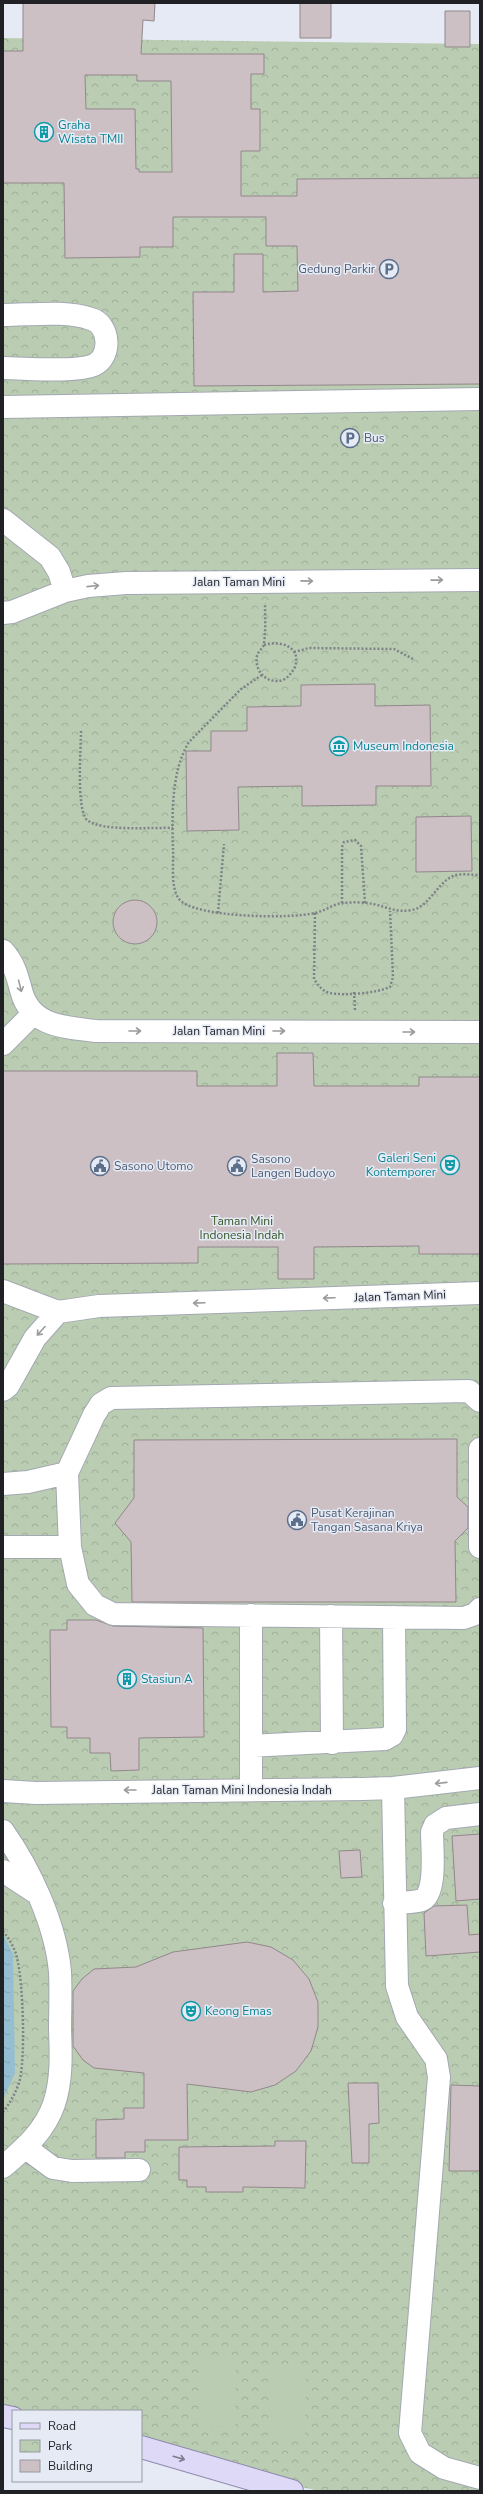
<svg xmlns="http://www.w3.org/2000/svg" width="483" height="2494" viewBox="0 0 483 2494" font-family="'Nunito Sans',sans-serif">
	<style>
		.park { fill: url(#park-crowns) }
		.pitch { fill: #bacdb2 }
		.water { fill: url(#water-ripples) }
		.building { fill: #ccc0c4; stroke: #92878b; fill-rule: evenodd }
		.lines { fill: none; stroke-linecap: round; stroke-linejoin: round }
		.minor-casing { stroke: #a3a8b1; stroke-width: 24 }
		.major-casing { stroke: #8e88ac; stroke-width: 24 }
		.path { stroke: #7f8389; stroke-width: 2.5; stroke-dasharray: 2 2; stroke-linecap: butt }
		.minor { stroke: #fff; stroke-width: 22 }
		.major { stroke: #dfd9f8; stroke-width: 22 }
		.oneway { stroke: #9a9b9d }
		.oneway2 { stroke: #7f7d8e }
		.labels { text-anchor: middle; dominant-baseline: central; stroke-width: 3; stroke-linejoin: round; paint-order: stroke }
		.culture-label { font-size: 12px; fill: #0d838f; stroke: #e5eaf4; text-anchor: start }
		.service-label { font-size: 12px; fill: #4e5e75; stroke: #e5eaf4; text-anchor: start }
		.street-label { font-size: 12px; fill: #1f2125; stroke: #e5eaf4 }
		.park-label { font-size: 12px; fill: #355627; stroke: #e5eaf4 }
	</style>
	<defs>
		<pattern id="park-crowns" width="20" height="18" patternUnits="userSpaceOnUse"><rect width="20" height="18" fill="#bacdb2"/><path d="M2 6a3 3 0 1 1 6 0M12 15a3 3 0 1 1 6 0" fill="none" stroke="#9fb099"/></pattern>
		<pattern id="water-ripples" width="26" height="14" patternUnits="userSpaceOnUse"><rect width="26" height="14" fill="#95bed2"/><path d="M2 4q2-2 4 0t4 0M15 11q2-2 4 0t4 0" fill="none" stroke="#80a3b4"/></pattern>
	</defs>
	<rect width="100%" height="100%" fill="#e5eaf4"/>
	<!-- park -->
	<path class="park" d="M3,38L480,44V2491H319L141,2450V2411H13L3,2418Z"/>
	<!-- pitch -->
	<path class="pitch" d="M200,2358L236,2359L235,2427L199,2426Z
		M269,2368L306,2369L305,2437L268,2436Z"/>
	<!-- water -->
	<path class="water" d="M3,1934L13,1954L15,2073L3,2100Z"/>
	<!-- building -->
	<path class="building" d="M23,3H155L154,21L143,20L141,54H264V74H251V109H260V151H241V196H297V179L480,178V384L194,386L193,292H234V254H263V292L298,291L297,246H266V217H173V247H140V257L65,258L64,183H3V51H23ZM85,75H137V81H171L172,172H139V169H136L135,109H86Z
		M300,3H331V38H300Z
		M445,11H470V47H445Z
		M375,684V706L430,705L431,786H376V805L302,806V786L238,787L239,830L187,831L186,751H211V731H247V707L301,706V685Z
		M471,816L472,871L416,872V817Z
		M113 922a22 22 0 1 1 44 0a22 22 0 1 1-44 0Z
		M277,1053H313L314,1086H419V1077H480V1254H419V1246L314,1247V1279H278V1247H198V1263L3,1264V1071H197V1086H277Z
		M457,1439V1497L468,1507V1528L455,1541L456,1602H132L131,1542L115,1523L134,1498V1440Z
		M67,1620H96L113,1626L203,1628L204,1737L139,1738V1770L111,1771L110,1753H90V1738H67V1727H51L50,1630H67Z
		M480,1834V1899L456,1901L452,1836Z
		M360,1850L362,1877L341,1878L339,1851Z
		M467,1905L469,1935L480,1934V1952L426,1956L424,1913L434,1906Z
		M247,1942L271,1947L293,1960L309,1979L318,2002V2027L311,2051L296,2071L275,2085L251,2092L187,2084L188,2140H145V2152H125V2158H96V2120L124,2119V2108H144V2073L94,2068L83,2060L73,2046V1991L82,1979L94,1969L136,1967L173,1952Z
		M348,2083H378L379,2123L369,2124V2163H352Z
		M451,2085L480,2086V2171H449Z
		M275,2141H306L305,2188L243,2187V2192H206V2187H187V2180H179V2147L275,2146Z"/>
	<g class="lines">
		<defs>
			<path id="minor" d="M3,315C31,315 65,310 91,319C110,324 112,357 94,365C76,373 25,368 3,368
				M3,407L480,399
				M3,520L50,557L59,572L65,591
				M3,613L12,612L65,591L88,586L126,583L480,580
				M3,951C14,963 17,975 21,990C30,1027 65,1027 96,1031L480,1032
				M3,1044L33,1014
				M3,1291L58,1312
				M3,1390L8,1386L35,1338L58,1312L99,1306L480,1293
				M480,1401L469,1391L111,1398L101,1404L94,1415L67,1473L70,1547L78,1584L95,1605L113,1614L464,1618L475,1614L480,1609
				M480,1449V1477
				M480,1477V1547
				M3,1484L28,1482L67,1473
				M3,1547H70
				M251,1615V1790
				M331,1616L332,1743
				M251,1746L385,1739L392,1735L395,1729L394,1617
				M393,1788L397,1986L407,2017L436,2059L439,2077L410,2433L420,2453L444,2468L480,2478
				M3,1791L36,1793L363,1789L393,1788L480,1778
				M3,1831C30,1869 56,1925 60,1972C61,1991 60,2011 60,2030C61,2055 62,2080 54,2104C45,2131 24,2149 3,2167
				M3,1871L35,1892
				M394,1903C403,1902 414,1903 422,1900C437,1894 432,1847 432,1832L435,1825L446,1818L480,1814
				M26,2148L53,2168L72,2171L139,2170"/>
			<path id="major" d="M3,2416L13,2418
				M141,2447L292,2491"/>
		</defs>
		<!-- minor casing -->
		<use href="#minor" class="minor-casing"/>
		<!-- major casing -->
		<use href="#major" class="major-casing"/>
		<!-- path -->
		<path class="path" d="M264,645C279,640 302,646 295,667C292,672 289,677 283,680C267,685 254,671 257,656C258,651 264,648 264,643C266,630 265,616 265,603
			M294,652L309,648L394,649L413,659
			M262,675L241,689L189,742C171,771 172,815 173,849C174,863 170,887 179,899C193,918 292,919 315,913C325,911 333,904 343,903C353,902 364,902 373,904C387,907 397,913 412,910C429,907 437,883 453,876C460,873 472,875 480,875
			M81,731C81,748 76,809 87,820C101,832 154,827 173,828
			M342,903V847L344,842L355,840L361,846L365,903
			M218,913L224,844
			M315,913L314,979C318,985 322,991 330,993C344,996 377,993 390,987L393,977L390,911
			M354,992L355,1010
			M3,1931C9,1939 15,1948 17,1958C23,1981 26,2060 19,2083C15,2094 10,2103 3,2112"/>
		<!-- minor -->
		<use href="#minor" class="minor"/>
		<!-- major -->
		<use href="#major" class="major"/>
	</g>
	<!-- one-way arrows -->
	<defs><path id="oneway-shaft" d="M-6 0H5M1.5-3L5.5 0L1.5 3" fill="none" stroke-width="1.6" stroke-linecap="round" stroke-linejoin="round"/></defs>
	<g class="oneway">
		<use href="#oneway-shaft" transform="translate(437 580) rotate(-1)"/>
		<use href="#oneway-shaft" transform="translate(307 581) rotate(1)"/>
		<use href="#oneway-shaft" transform="translate(93 586) rotate(-6)"/>
		<use href="#oneway-shaft" transform="translate(20 986) rotate(76)"/>
		<use href="#oneway-shaft" transform="translate(135 1031)"/>
		<use href="#oneway-shaft" transform="translate(279 1031)"/>
		<use href="#oneway-shaft" transform="translate(409 1032)"/>
		<use href="#oneway-shaft" transform="translate(329 1298) rotate(178)"/>
		<use href="#oneway-shaft" transform="translate(199 1303) rotate(178)"/>
		<use href="#oneway-shaft" transform="translate(41 1331) rotate(132)"/>
		<use href="#oneway-shaft" transform="translate(441 1783) rotate(174)"/>
		<use href="#oneway-shaft" transform="translate(130 1790) rotate(180)"/>
	</g>
	<use class="oneway2" href="#oneway-shaft" transform="translate(179 2458) rotate(16)"/>
	<!-- icons -->
	<defs>
		<symbol id="building-ring" viewBox="-11 -11 22 22"><circle r="9.5" fill="#e5eaf4" stroke="#0f9aa8" stroke-width="1.5"/><path d="M-4-6H4V6H1V3H-1V6H-4ZM-2.5-4.3h1.7v1.8h-1.7ZM.8-4.3h1.7v1.8H.8ZM-2.5-1h1.7V.8h-1.7ZM.8-1h1.7V.8H.8Z" fill="#0f9aa8"/></symbol>
		<symbol id="parking-ring" viewBox="-11 -11 22 22"><circle r="9.5" fill="#e5eaf4" stroke="#5c6f8a" stroke-width="1.5"/><path d="M-3.5-5.5H1a3.5 3.5 0 0 1 0 7H-1V5.5H-3.5ZM-1-3.4V-.6H.8a1.4 1.4 0 0 0 0-2.8Z" fill="#5c6f8a"/></symbol>
		<symbol id="museum-ring" viewBox="-11 -11 22 22"><circle r="9.5" fill="#e5eaf4" stroke="#0f9aa8" stroke-width="1.5"/><path d="M0-6L6-3V-2H-6V-3ZM-5-1h2V3h-2ZM-1-1h2V3h-2ZM3-1h2V3H3ZM-6 4H6V6H-6Z" fill="#0f9aa8"/></symbol>
		<symbol id="theatre-ring" viewBox="-11 -11 22 22"><circle r="9.5" fill="#e5eaf4" stroke="#0f9aa8" stroke-width="1.5"/><path d="M-5-5.5Q0-4 5-5.5V0Q5 5 0 6Q-5 5-5 0ZM-3.3-2.5H-1v1.5H-3.3ZM1-2.5H3.3v1.5H1ZM-2.8 1Q0 5.5 2.8 1Z" fill="#0f9aa8"/></symbol>
		<symbol id="civic-ring" viewBox="-11 -11 22 22"><circle r="9.5" fill="#e5eaf4" stroke="#5c6f8a" stroke-width="1.5"/><path d="M-.6-6.5H3V-4.5H.6V-3L4-1V1h2V6H-6V1h2V-1L-.6-3ZM-1.2 2.5V6h2.4V2.5Z" fill="#5c6f8a"/></symbol>
	</defs>
	<g fill-rule="evenodd">
		<use href="#building-ring" x="33" y="121" width="22" height="22"/>
		<use href="#parking-ring" x="378" y="258" width="22" height="22"/>
		<use href="#parking-ring" x="339" y="427" width="22" height="22"/>
		<use href="#museum-ring" x="328" y="735" width="22" height="22"/>
		<use href="#theatre-ring" x="439" y="1154" width="22" height="22"/>
		<use href="#civic-ring" x="89" y="1155" width="22" height="22"/>
		<use href="#civic-ring" x="226" y="1155" width="22" height="22"/>
		<use href="#civic-ring" x="286" y="1509" width="22" height="22"/>
		<use href="#building-ring" x="116" y="1668" width="22" height="22"/>
		<use href="#theatre-ring" x="180" y="2000" width="22" height="22"/>
	</g>
	<g class="labels">
		<!-- culture labels -->
		<g class="culture-label">
			<text x="58" y="125">Graha<tspan x="58" dy="14">Wisata TMII</tspan></text>
			<text x="353" y="746">Museum Indonesia</text>
			<text x="436" y="1158" text-anchor="end">Galeri Seni<tspan x="436" dy="14">Kontemporer</tspan></text>
			<text x="141" y="1679">Stasiun A</text>
			<text x="205" y="2011">Keong Emas</text>
		</g>
		<!-- service labels -->
		<g class="service-label">
			<text x="375" y="269" text-anchor="end">Gedung Parkir</text>
			<text x="364" y="438">Bus</text>
			<text x="251" y="1159">Sasono<tspan x="251" dy="14">Langen Budoyo</tspan></text>
			<text x="114" y="1166">Sasono Utomo</text>
			<text x="311" y="1513">Pusat Kerajinan<tspan x="311" dy="14">Tangan Sasana Kriya</tspan></text>
		</g>
		<!-- street labels -->
		<g class="street-label">
			<text x="239" y="582">Jalan Taman Mini</text>
			<text x="219" y="1031">Jalan Taman Mini</text>
			<text transform="translate(400 1296) rotate(-2)">Jalan Taman Mini</text>
			<text x="242" y="1790">Jalan Taman Mini Indonesia Indah</text>
		</g>
		<!-- park labels -->
		<g class="park-label">
			<text x="242" y="1221">Taman Mini<tspan x="242" dy="14">Indonesia Indah</tspan></text>
		</g>
	</g>
	<!-- border -->
	<rect width="483" height="2494" fill="none" stroke="#1f2125" stroke-width="8"/>
	<!-- legend -->
	<rect x="12" y="2410" width="130" height="72" fill="#e5eaf4" stroke="#969aa1"/>
	<rect x="20" y="2423" width="20" height="6" fill="#dfd9f8" stroke="#969aa1"/>
	<text x="48" y="2430" font-size="12" fill="#1f2125">Road</text>
	<rect x="20" y="2440" width="20" height="12" fill="url(#park-crowns)" stroke="#969aa1"/>
	<text x="48" y="2450" font-size="12" fill="#1f2125">Park</text>
	<rect x="20" y="2460" width="20" height="12" fill="#ccc0c4" stroke="#969aa1"/>
	<text x="48" y="2470" font-size="12" fill="#1f2125">Building</text>
</svg>
